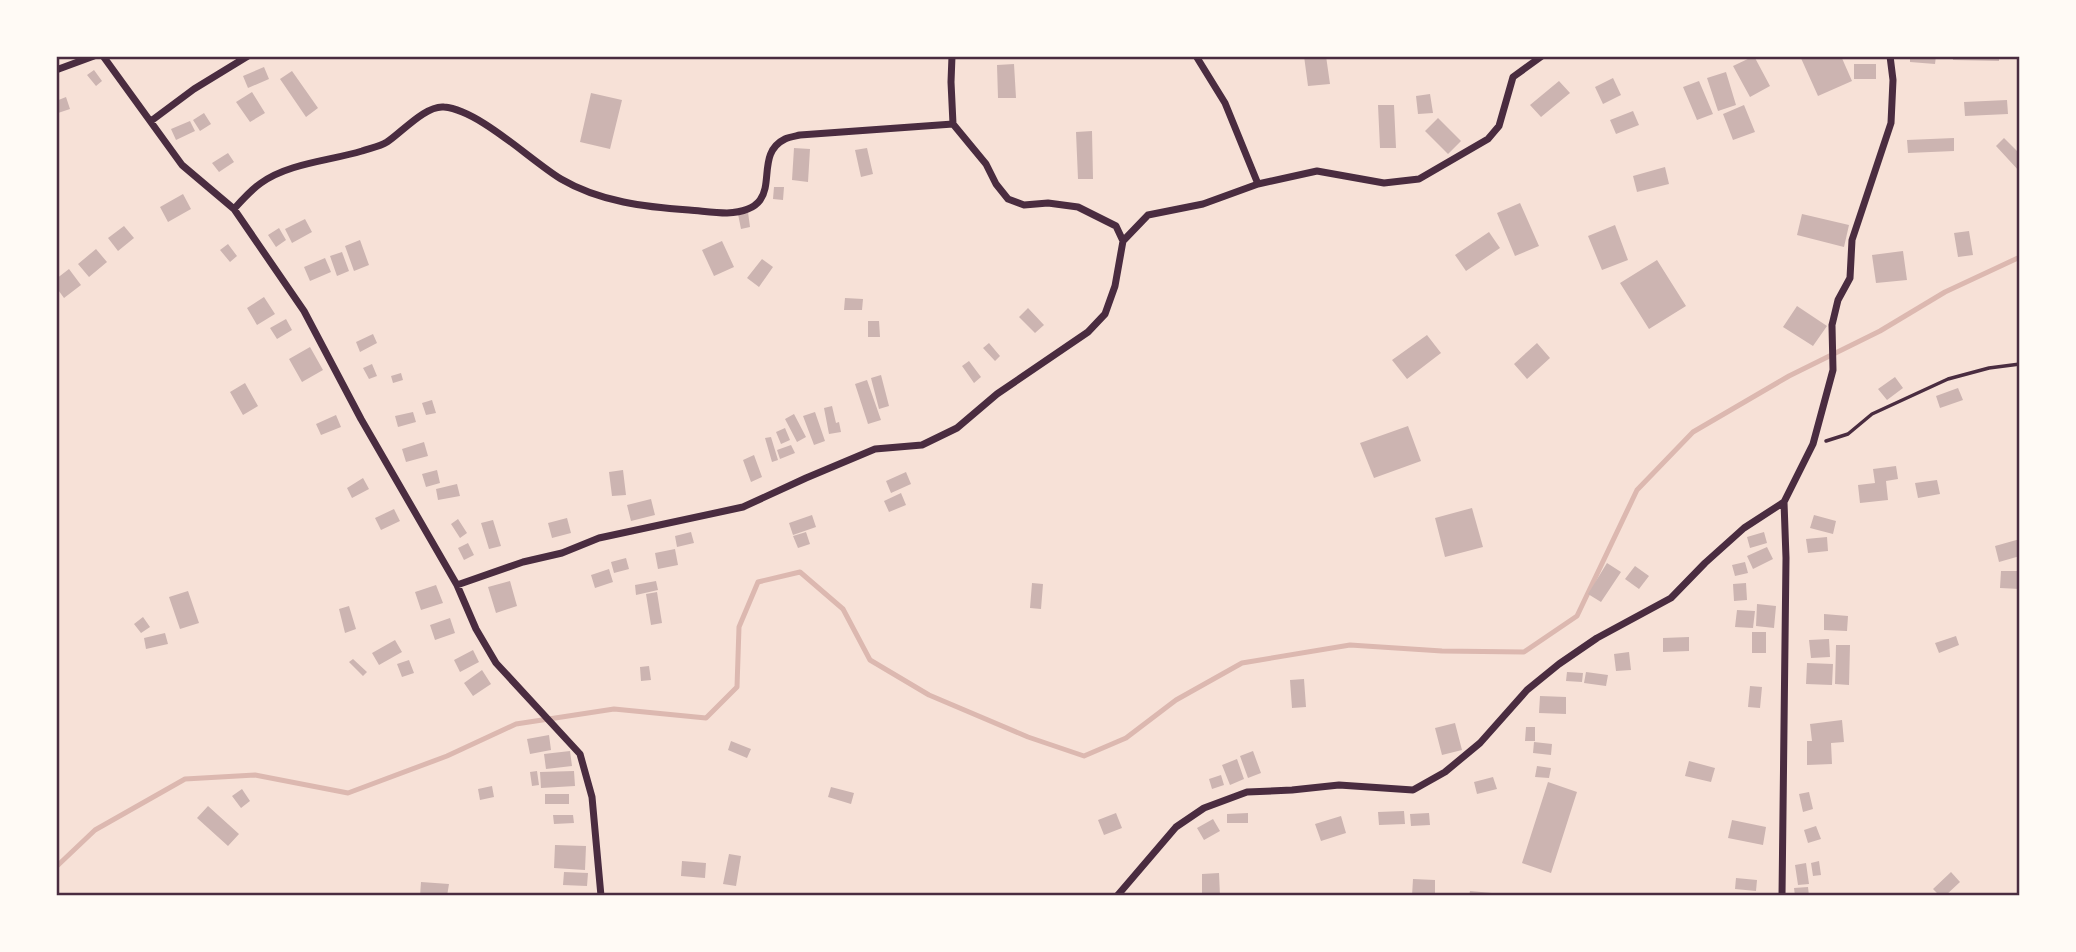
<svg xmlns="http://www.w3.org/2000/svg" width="2076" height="952" viewBox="0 0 2076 952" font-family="'Source Sans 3',sans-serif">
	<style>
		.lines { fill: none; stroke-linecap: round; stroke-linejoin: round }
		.stream { stroke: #dcb8b0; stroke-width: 5 }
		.building { fill: #ccb4b1 }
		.path { stroke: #4a2c40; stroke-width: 3.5 }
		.minor { stroke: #4a2c40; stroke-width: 7 }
		.neatline { fill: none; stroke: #4a2c40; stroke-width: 2.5 }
	</style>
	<rect width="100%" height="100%" fill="#f7e1d7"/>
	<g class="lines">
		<!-- stream -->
		<path class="stream" d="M56,867L95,830L185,779L255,775L348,793L447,756L516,724L614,709L706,718L737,687L739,627L758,582L800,572L843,609L870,660L929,695L1028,737L1084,756L1126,738L1176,700L1242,663L1350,645L1442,651L1524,652L1577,616L1637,490L1693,432L1789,376L1880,331L1945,292L2020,257"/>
	</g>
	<!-- building -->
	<path class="building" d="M1304,56H1326L1330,84L1308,86Z
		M1754,56L1770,86L1750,97L1733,66Z
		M1800,56H1841L1852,81L1818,96Z
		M1910,56H1936L1935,64L1910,62Z
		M1953,56H1999V61L1953,60Z
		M1014,64L1016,98H998L997,65Z
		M1854,64H1876V79H1854Z
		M264,67L269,79L248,88L243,76Z
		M94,70L102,81L96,86L87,75Z
		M292,71L318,108L306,117L280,79Z
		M1726,72L1736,105L1718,111L1707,78Z
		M1613,78L1621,95L1603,104L1595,87Z
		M1559,81L1570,93L1541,117L1530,105Z
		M1699,81L1713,114L1697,120L1683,87Z
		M252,92L265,113L250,122L236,102Z
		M591,93L622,100L610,149L580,142Z
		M1430,94L1433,113L1418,114L1416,96Z
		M66,97L70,109L58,113L56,101Z
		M2007,100L2008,114L1965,116L1964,102Z
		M1378,105H1394L1396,148H1380Z
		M1744,105L1755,132L1733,140L1723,114Z
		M1633,111L1639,125L1616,134L1610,120Z
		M204,113L211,124L200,131L193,120Z
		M1438,118L1461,141L1448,154L1425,131Z
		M190,121L195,131L176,140L171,129Z
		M1092,131L1093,179H1078L1076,132Z
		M1954,138V151L1908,153L1907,140Z
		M2004,138L2020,154V172L1996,146Z
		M794,148L810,149L808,182L792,180Z
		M867,148L873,174L861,177L855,150Z
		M228,153L234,162L219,172L212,163Z
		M1665,167L1669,184L1637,192L1633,176Z
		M774,187H784L783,200L773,199Z
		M183,194L191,209L168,222L160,207Z
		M1520,203L1539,246L1515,256L1497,213Z
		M748,212L750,227L741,229L738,214Z
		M1802,214L1849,225L1844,247L1797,235Z
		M305,219L312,232L292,243L285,229Z
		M1615,225L1628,260L1602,270L1588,236Z
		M124,226L134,238L118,251L108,238Z
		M279,228L286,240L276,247L268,235Z
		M1969,231L1973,255L1958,257L1954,233Z
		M1489,232L1500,248L1466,271L1455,255Z
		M360,240L369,265L354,271L345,246Z
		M722,241L734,267L714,276L702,250Z
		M228,244L237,256L230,262L220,250Z
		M96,249L107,262L89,277L78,264Z
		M1903,251L1907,280L1876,283L1872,255Z
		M342,252L349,271L337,276L330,256Z
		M325,258L331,272L310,281L304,267Z
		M762,259L773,267L759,287L747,278Z
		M1657,260L1686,306L1649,329L1620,283Z
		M69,269L81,285L64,298L56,287V279Z
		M264,297L275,314L257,325L247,308Z
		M845,298L863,299L862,310H844Z
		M1797,306L1827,326L1813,346L1783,327Z
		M1028,308L1044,325L1035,333L1019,317Z
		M286,319L292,330L277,339L270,328Z
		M868,321H879L880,337H868Z
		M373,334L377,343L360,352L356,342Z
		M1427,335L1441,353L1407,379L1392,360Z
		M989,343L1000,356L995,361L983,348Z
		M1537,343L1550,358L1527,379L1514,364Z
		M310,347L323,370L302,382L289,359Z
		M969,361L981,377L974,383L962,366Z
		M372,364L377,376L369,379L363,368Z
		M401,373L403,380L393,383L391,376Z
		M881,375L889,406L879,409L871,378Z
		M1895,377L1903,388L1887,400L1878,389Z
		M867,380L881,420L868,424L855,384Z
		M245,383L258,406L243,415L230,392Z
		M1958,388L1963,400L1940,408L1936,396Z
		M432,400L436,413L426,415L422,403Z
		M832,406L836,423L839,422L841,432L829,434L824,408Z
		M413,412L416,422L398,427L395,416Z
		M815,412L825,441L814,445L803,416Z
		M794,414L806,437L797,442L785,419Z
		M336,415L341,427L321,435L316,424Z
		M1408,426L1421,461L1374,478L1360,443Z
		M785,428L790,440L781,444L776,432Z
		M771,437L778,460L772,462L765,438Z
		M424,442L428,456L406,462L402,449Z
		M791,445L795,453L780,459L777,450Z
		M754,455L762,477L751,482L743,460Z
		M1896,466L1898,479L1886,481L1888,500L1860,503L1858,485L1875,483L1873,469Z
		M437,470L440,483L426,487L422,474Z
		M623,470L626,495L612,496L609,472Z
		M906,472L911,484L891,493L886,481Z
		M363,478L369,489L352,498L347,488Z
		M1937,480L1940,494L1918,498L1915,483Z
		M457,484L460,496L438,500L436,489Z
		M901,493L906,505L889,512L884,501Z
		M651,499L655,515L631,521L627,505Z
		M1472,508L1483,547L1445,557L1435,518Z
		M394,509L400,521L381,530L375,518Z
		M812,515L816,527L793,535L789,523Z
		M1814,515L1836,521L1833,534L1810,528Z
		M567,518L571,533L552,538L548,523Z
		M458,519L467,533L460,538L451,524Z
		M493,520L501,546L489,549L481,523Z
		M691,532L694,543L677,547L675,536Z
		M806,532L810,544L798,548L793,536Z
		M1764,532L1767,543L1750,548L1747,537Z
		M1827,537L1828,551L1808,553L1806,539Z
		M2020,539V556L1999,562L1995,546Z
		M468,543L474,555L464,560L458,548Z
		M1767,547L1773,559L1753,569L1747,556Z
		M675,549L678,565L658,569L655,553Z
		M626,558L629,569L614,573L611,562Z
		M1745,562L1748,573L1735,576L1732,565Z
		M1607,563L1621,572L1601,602L1588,594Z
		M1635,566L1649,576L1639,589L1625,579Z
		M609,569L613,582L595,588L591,575Z
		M2001,571H2020V589L2000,588Z
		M510,581L517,606L496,613L488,587Z
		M656,581L658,590L636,595L635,585Z
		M1032,583L1043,584L1041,609L1030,608Z
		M1746,583L1747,600L1734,601L1733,584Z
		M436,585L443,603L421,610L415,592Z
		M188,591L199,623L180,629L169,597Z
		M657,592L662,623L651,625L646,594Z
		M1757,604L1776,606L1774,628L1756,626Z
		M349,606L356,629L345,633L339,609Z
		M1737,610L1755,611L1753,628L1735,627Z
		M1824,614L1848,616L1847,631L1824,630Z
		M143,617L150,627L141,633L134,624Z
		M450,618L455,633L435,640L430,625Z
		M1752,632H1766V653H1752Z
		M165,633L168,644L146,649L144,638Z
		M1956,636L1959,645L1939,653L1935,643Z
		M1689,637V651L1663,652V638Z
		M1829,639L1830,657L1811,658L1809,640Z
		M395,640L402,652L379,665L372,653Z
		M1836,645H1850L1849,685L1835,684Z
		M473,650L479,662L460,672L454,660Z
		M1629,652L1631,670L1616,671L1614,654Z
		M353,659L367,672L363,676L349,662Z
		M409,660L414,673L402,677L397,664Z
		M1807,663L1833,664L1832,685L1806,684Z
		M649,666L651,680L641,681L640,667Z
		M482,670L491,684L473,696L464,683Z
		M1567,672L1583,673L1582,682L1566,681Z
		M1586,672L1608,675L1606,686L1584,683Z
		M1304,679L1306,707L1292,708L1290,680Z
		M1750,686L1762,687L1760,708L1748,707Z
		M1540,696L1566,697V714L1539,713Z
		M1842,720L1844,742L1831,743L1832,764L1807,765V741H1812L1810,724Z
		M1455,723L1462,750L1442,755L1435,728Z
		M1526,727H1535V741H1525Z
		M549,735L551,750L530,754L527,739Z
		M731,741L751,749L747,758L728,750Z
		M1534,742L1552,744L1551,755L1533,753Z
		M570,751L572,766L546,769L544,754Z
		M1253,751L1261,773L1248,778L1240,756Z
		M1237,759L1244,779L1230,785L1222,765Z
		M1689,761L1715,768L1711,782L1685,776Z
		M1537,766L1551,768L1549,778L1535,777Z
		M537,771L539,785L532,786L530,772Z
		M574,771L575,786L541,788L540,772Z
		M1221,775L1224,785L1212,789L1209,779Z
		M1493,777L1497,789L1477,794L1474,782Z
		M1548,782L1577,792L1551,873L1522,863Z
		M492,786L494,797L480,800L478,789Z
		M831,787L854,793L851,804L828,797Z
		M242,789L250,801L241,808L232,796Z
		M1809,792L1813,809L1803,812L1799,794Z
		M545,794H569V804H545Z
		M208,806L239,834L228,846L197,818Z
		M1404,811L1405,824L1379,825L1378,812Z
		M1116,813L1122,828L1104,835L1098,820Z
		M1248,813V823H1227V814Z
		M1429,813L1430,825L1411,826L1410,814Z
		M553,815H573L574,823L554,824Z
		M1341,816L1346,833L1321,841L1315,824Z
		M1213,819L1220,831L1204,840L1197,828Z
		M1732,820L1766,827L1763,845L1728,838Z
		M1816,826L1821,839L1808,843L1804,830Z
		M555,845L586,846L585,870L554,868Z
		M729,854L741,856L736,886L723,884Z
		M682,861L706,863L705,878L681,876Z
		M1819,861L1821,875L1813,876L1811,863Z
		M1806,863L1809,884L1798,885L1795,865Z
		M564,872L588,873L587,886L563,885Z
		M1951,872L1960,882L1945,896H1940L1933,889Z
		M1219,873L1220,896H1202V874Z
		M1736,878L1757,880L1756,891L1735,889Z
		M1413,879L1435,880V896H1412Z
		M421,882L449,884L447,896H420Z
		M1808,887L1809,896H1795L1794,888Z
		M1470,891L1492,893L1491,896H1469Z"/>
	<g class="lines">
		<!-- path -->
		<path class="path" d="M1826,441L1848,434L1872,414L1948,379L1989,368L2020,364"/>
		<!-- minor -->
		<path class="minor" d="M103,56L182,165L234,209L304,311L361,419L457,585L476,629L496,663L580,754L592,797L601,896
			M1196,56L1225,103L1258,184
			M56,70L94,56
			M151,121L194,89L248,56
			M234,209C242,200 251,190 261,183C289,163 329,161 362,151C370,148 379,147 387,142C402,132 426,105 444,107C479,110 530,160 561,179C600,202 646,207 689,210C702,211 714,213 727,213C791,210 748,157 785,139C789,137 796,136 800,135L953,124
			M1123,241L1148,215L1203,204L1258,184L1317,171L1384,183L1419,179L1488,139L1499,126L1513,77L1542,56
			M457,585L523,562L562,553L599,538L743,507L806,478L875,449L922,445L957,428L997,394L1088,332L1105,314L1115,286L1123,241L1116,226L1078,207L1048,203L1024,205L1008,199L996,184L986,164L953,124L951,82L952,56
			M1117,896L1176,827L1204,808L1247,792L1292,790L1339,785L1413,790L1445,772L1480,743L1527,690L1559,664L1597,638L1671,598L1705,563L1744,528L1784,502
			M1782,896L1786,558L1784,502L1813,444L1833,370L1832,325L1838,300L1850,278L1852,240L1891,123L1893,80L1890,56"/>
	</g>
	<!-- border -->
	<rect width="2076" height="952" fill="none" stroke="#fffaf5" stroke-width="116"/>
	<rect x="58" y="58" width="1960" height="836" class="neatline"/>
</svg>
